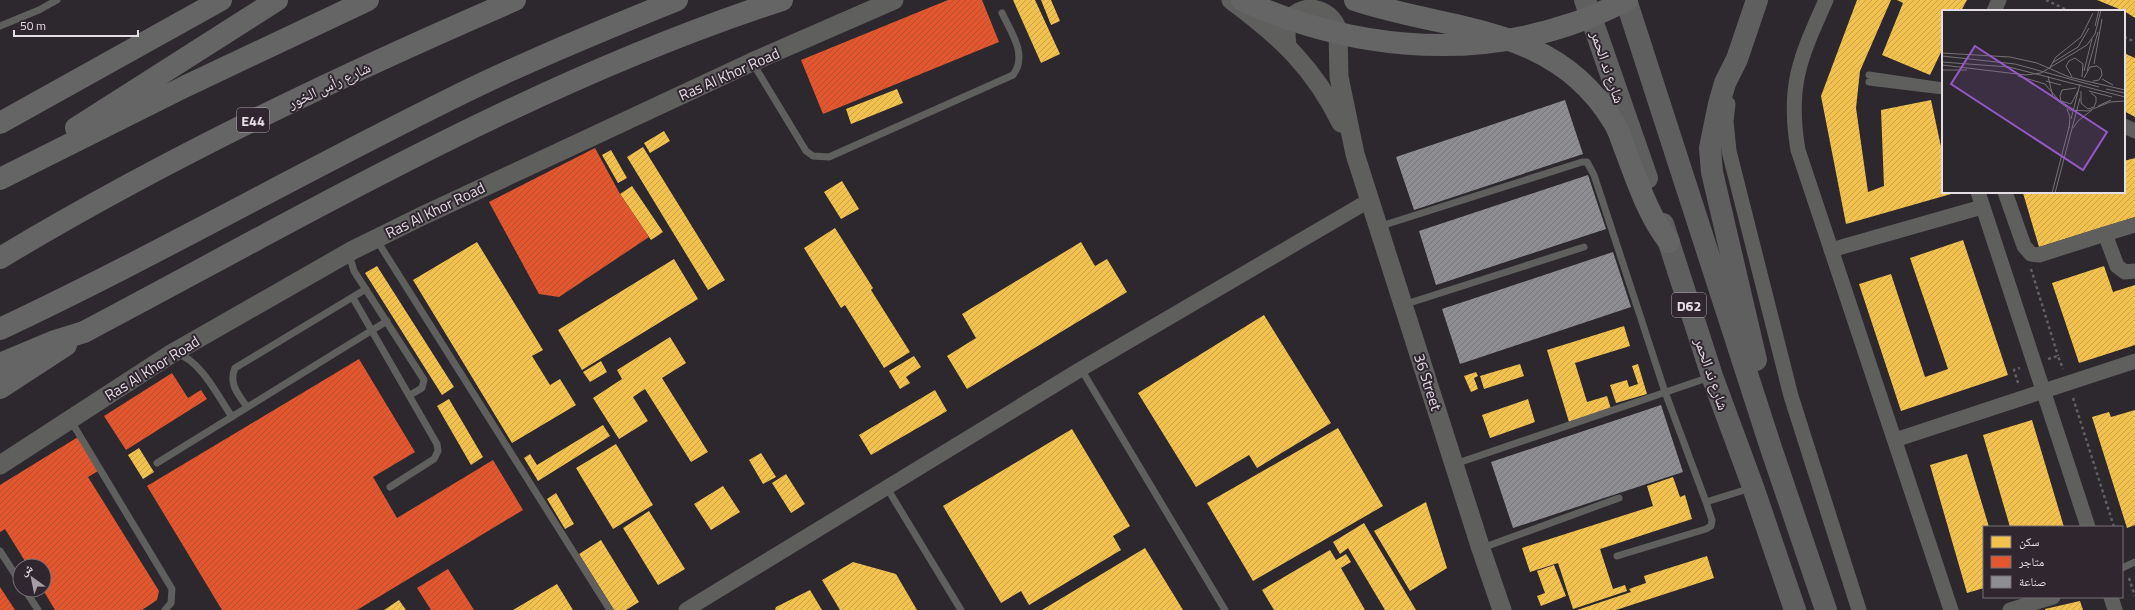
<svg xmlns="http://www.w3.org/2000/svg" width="2135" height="610" viewBox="0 0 2135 610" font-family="'Titillium Web','Noto Naskh Arabic',sans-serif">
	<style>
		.homes { fill: url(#homes-hatch) }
		.shops { fill: url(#shops-hatch) }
		.industry { fill: url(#industry-hatch) }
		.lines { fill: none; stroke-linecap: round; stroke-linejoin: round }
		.path { stroke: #615f60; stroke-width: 2.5; stroke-dasharray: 3 3; stroke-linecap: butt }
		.service { stroke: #5f5f5e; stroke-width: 7 }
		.minor { stroke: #5f5f5e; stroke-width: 15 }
		.tertiary { stroke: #5f5f5e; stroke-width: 19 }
		.primary { stroke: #605f60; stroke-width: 22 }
		.motorway { stroke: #666566; stroke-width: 22 }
		.labels { text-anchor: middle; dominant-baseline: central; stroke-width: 4; stroke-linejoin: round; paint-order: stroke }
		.shield { fill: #2f262f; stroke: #aea7ae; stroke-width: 1 }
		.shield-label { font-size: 14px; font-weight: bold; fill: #e4dee4 }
		.street-label { font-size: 15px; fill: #e4dee4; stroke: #2f262f }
		.inset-road { fill: none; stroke: #767176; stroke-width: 1 }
		.view { fill: #9558c8; fill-opacity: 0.15; stroke: #9558c8; stroke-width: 2 }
		.inset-edge { fill: none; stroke: #e4dee4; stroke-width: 2 }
	</style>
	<defs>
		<pattern id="homes-hatch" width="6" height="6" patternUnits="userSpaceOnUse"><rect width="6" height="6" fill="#f2c14e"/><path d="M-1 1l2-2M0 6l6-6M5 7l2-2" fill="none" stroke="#c6a24c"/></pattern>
		<pattern id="shops-hatch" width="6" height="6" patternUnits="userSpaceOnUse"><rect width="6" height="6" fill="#e4572e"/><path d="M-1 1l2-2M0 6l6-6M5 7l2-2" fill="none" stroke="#b45135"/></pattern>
		<pattern id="industry-hatch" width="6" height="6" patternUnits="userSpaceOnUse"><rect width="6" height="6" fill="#8d8d92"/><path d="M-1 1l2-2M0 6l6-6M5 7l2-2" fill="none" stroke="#77777b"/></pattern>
	</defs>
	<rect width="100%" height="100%" fill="#2d282d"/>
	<!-- homes -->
	<path class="homes" d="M1013,0H1035L1060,54L1041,63Z
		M1041,0H1051L1060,21L1051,25Z
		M1857,0H1891L1860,71L1856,108L1868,192L1884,186L1881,110L1931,100L1943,156V192H1951V194L1846,224L1821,96Z
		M1897,0H1967L1961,11H1943V48L1930,75L1882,55L1903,3Z
		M2097,0H2135V18L2124,11Z
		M2124,53L2135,58V117L2124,111Z
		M897,89L903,103L851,124L846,109Z
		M664,131L670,141L650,153L644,143Z
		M643,147L725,280L708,290L627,157Z
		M611,150L627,178L618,183L602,155Z
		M2135,158V217L2039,247L2023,193L2124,192V161Z
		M842,181L859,209L841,219L824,192Z
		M632,186L663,232L651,240L620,194Z
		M835,228L873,288L871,290L910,352L884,368L845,305L841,308L804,248Z
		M1963,240L2008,375L1901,411L1859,284L1891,274L1925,377L1948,369L1910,258Z
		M477,242L543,350L532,356L550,385L560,379L576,405L512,443L413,280Z
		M1081,242L1095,266L1107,259L1127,292L967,389L947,356L976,338L962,314Z
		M674,259L698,299L582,370L558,330Z
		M377,266L454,387L442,395L365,273Z
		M2104,266L2113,292L2135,285V345L2079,363L2052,283Z
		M1264,315L1331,423L1257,468L1249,455L1196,487L1138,393Z
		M1624,326L1630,346L1575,363L1587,402L1607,396L1611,409L1569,422L1547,350Z
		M670,337L686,363L662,378L708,452L691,462L645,389L633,397L648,421L619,439L593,398L622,379L617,370Z
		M914,356L921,367L906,377L910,383L900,389L889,371Z
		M601,361L607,372L590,382L583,372Z
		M1520,364L1524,376L1484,389L1480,376Z
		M1638,364L1647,394L1616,403L1610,385L1627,380L1629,387L1638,384L1632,366Z
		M1476,372L1478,376L1474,378L1478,389L1471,392L1464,376Z
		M935,390L947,411L871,455L859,435Z
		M449,399L483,457L471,465L437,406Z
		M1528,399L1535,422L1490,438L1482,415Z
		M2135,410V525L2127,528L2092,417L2109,412L2111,417Z
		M2032,420L2064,527H2010L1983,435Z
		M603,425L610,436L538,481L524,458L530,454L537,465Z
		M1338,428L1383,506L1253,581L1207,503Z
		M1072,429L1130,526L1113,536L1121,550L1029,605L1021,591L1001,603L943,506Z
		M616,444L653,505L613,529L576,468Z
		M139,448L154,472L143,479L128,455Z
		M761,453L776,477L763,484L749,460Z
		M1967,454L1989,527H1984V588L1967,593L1930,465Z
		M786,474L805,504L791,513L772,483Z
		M1673,477L1680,497L1685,495L1692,519L1600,549L1613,589L1625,585L1627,591L1573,609L1558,563L1530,572L1522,548L1653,506L1647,486Z
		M723,486L740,512L711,530L694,504Z
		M556,493L574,524L565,529L547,499Z
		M1426,502L1447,568L1410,591L1374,531Z
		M649,511L685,569L658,585L623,528Z
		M1364,523L1371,535L1416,610H1385L1348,548L1340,554L1333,542Z
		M601,540L639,602L626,610H614L579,554Z
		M1145,548L1183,610H1042Z
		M1330,550L1336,560L1346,554L1351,562L1341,568L1365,610H1274L1262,590Z
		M1707,556L1714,578L1616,610H1577L1631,592L1629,589L1646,583L1644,576Z
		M853,562L896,574L917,610H840L822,580Z
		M1554,565L1566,596L1541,606L1537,596L1545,593L1537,571Z
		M557,584L573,610H513Z
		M810,590L822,610H775L776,607Z
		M399,600L406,610H384Z
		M2080,601L2083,610H2045V609Z"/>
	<!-- shops -->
	<path class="shops" d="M948,0H982L999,42L823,114L801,60Z
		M595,148L620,194L649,237L559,297L539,294L489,202Z
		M359,359L415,452L373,477L397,518L493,460L523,510L357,610H222L147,486Z
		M172,373L188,398L201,390L207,399L126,450L104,416Z
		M78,437L98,471L88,477L159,591L157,600L142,610H55L43,590L44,566H28L5,529L0,532V485Z
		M448,569L474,610H431L417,588Z
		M0,587L15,610H0Z"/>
	<!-- industry -->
	<path class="industry" d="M1565,100L1583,154L1414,210L1396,157Z
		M1588,175L1606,229L1436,285L1419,231Z
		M1613,252L1631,307L1460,364L1442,309Z
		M1661,405L1683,472L1513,528L1491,462Z"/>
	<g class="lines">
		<!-- path -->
		<path class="path" d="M2046,0L2069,11
			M2124,37L2135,42
			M2031,269L2058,356
			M2048,359L2058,356L2063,369
			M2018,383L2014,370L2020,368
			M2073,398L2114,527
			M2129,578L2135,596"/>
		<!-- service -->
		<path class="service" d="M0,26L39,10L57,0
			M752,62L806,151L813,156L829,157L1013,75C1028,55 1011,32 1002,13
			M1869,75L1943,86
			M1869,82L1943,91
			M1378,227L1582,162H1587L1594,175L1665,392L1706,502
			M376,239L610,610
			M351,254V261L354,271L424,380L422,388L410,395
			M353,298L437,444L438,451L434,459L390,487
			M1403,305L1584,247
			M177,354C200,359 219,398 232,417
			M1081,369L1225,610
			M247,407C239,395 228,384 235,368L366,289
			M71,421L172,589L171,603L165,610
			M157,463L387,321
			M1455,464L1710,377
			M887,488L961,610
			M1482,548L1619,498
			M0,551L20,582
			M1617,556L1706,529L1711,526L1712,520L1706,502L1751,488
			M2122,568L2135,562
			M25,590L38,610"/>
		<!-- minor -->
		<path class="minor" d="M1826,0C1800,58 1787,86 1798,150L1951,610
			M1994,11L1999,0
			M1728,104L1726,121L1729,151L1791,396L1859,610
			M2124,126L2135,131
			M1978,192L2088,527
			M2005,192L2024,246L2031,254L2039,255L2105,234
			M2135,225L2105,234L2117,266L2125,272L2135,271
			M1831,250L1982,207
			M1895,440L2135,361
			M2111,597L2115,610
			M686,610L1081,369L1370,200
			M2010,610L2053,597"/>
		<!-- tertiary -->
		<path class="tertiary" d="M1231,0C1280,36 1314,68 1341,123
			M1287,45C1286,38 1285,30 1288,24C1300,0 1331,7 1338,31L1339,77L1355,154L1481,549L1502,610
			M0,465L171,354L353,250L422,216L752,62L894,0"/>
		<!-- primary -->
		<path class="primary" d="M1585,0L1647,178
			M1626,0L1771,448L1826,610
			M1663,224L1712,376L1753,487L1795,610
			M1756,360L1712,172L1710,148L1719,104L1725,83L1737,59L1757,0"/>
		<!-- motorway -->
		<path class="motorway" d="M1242,0C1345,47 1463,61 1571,24C1591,18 1609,9 1627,0
			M1355,0C1451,32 1554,24 1613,121C1619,130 1622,142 1626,152C1638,183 1648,215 1669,242
			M0,123L221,0
			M76,128L277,0
			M0,179L186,86L368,0
			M0,258C165,159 339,76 515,0
			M0,329C162,253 317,163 479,85C544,54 610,27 677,0
			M0,364L55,341L84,332C311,212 536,80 782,0
			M0,388L66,345"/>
	</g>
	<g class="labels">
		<!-- shield labels -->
		<g class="shield">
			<rect x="237" y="108" width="32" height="24" rx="3"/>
			<rect x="1672" y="293" width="34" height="24" rx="3"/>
		</g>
		<g class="shield-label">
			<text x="253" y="120">E44</text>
			<text x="1689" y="305">D62</text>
		</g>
		<!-- street labels -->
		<g class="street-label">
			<text transform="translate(1608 67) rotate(71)">شارع ند الحمر</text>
			<text transform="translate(729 74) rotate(-24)">Ras Al Khor Road</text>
			<text transform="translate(329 85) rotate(-25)">شارع رأس الخور</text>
			<text transform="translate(435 210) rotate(-26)">Ras Al Khor Road</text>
			<text transform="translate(152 368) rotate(-32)">Ras Al Khor Road</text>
			<text transform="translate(1712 374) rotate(71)">شارع ند الحمر</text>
			<text transform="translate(1428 382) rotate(72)">36 Street</text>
		</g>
	</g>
	<!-- overview -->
	<g transform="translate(1942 10)">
		<rect width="183" height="183" fill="#2d282d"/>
		<path class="inset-road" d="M153,16L157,0M0,43L68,47L95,53L127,67L183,80M0,46L73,54L157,77M0,52L67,57L183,87M110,53L136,37L147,18M152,54L160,9M0,55L84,65L99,63L145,35L153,24L159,0M107,59L114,47L139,27L151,3M0,60H25M142,61L150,29M145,61L156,22M76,66L103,74L120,94M106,66L111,87L128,100L146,101L168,92L183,91M130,67L124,56L127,51L133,48L141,54L140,67M142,68L148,57L155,56L159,59L160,65L157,70L151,71M160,69L171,75M104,71L119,75M134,78L120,80L118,86L119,91L129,94L136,81M164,79L183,83M139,81V93L146,99L152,97L154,92V87L149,83M147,81L170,87M156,96L169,90M125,99L128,107L127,118M129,109L138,74M131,118L136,111L150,100M110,183L127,117M113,183L138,88"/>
		<path class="view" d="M33,36L165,122L141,160L9,74Z"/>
		<rect width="183" height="183" class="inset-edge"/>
	</g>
	<!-- legend -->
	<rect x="1983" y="526" width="140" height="72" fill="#2f262f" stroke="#777077"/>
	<rect x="1991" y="536" width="20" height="12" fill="#f2c14e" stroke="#777077"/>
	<text x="2019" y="546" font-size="12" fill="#e4dee4">سكن</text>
	<rect x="1991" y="556" width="20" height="12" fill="#e4572e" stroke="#777077"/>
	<text x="2019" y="566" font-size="12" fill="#e4dee4">متاجر</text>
	<rect x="1991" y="576" width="20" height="12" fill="#8d8d92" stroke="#777077"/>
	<text x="2019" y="586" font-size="12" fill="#e4dee4">صناعة</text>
	<!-- north arrow -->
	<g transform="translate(32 578) rotate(327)"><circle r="19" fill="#2f262f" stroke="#777077"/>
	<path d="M0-3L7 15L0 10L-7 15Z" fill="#a49ea4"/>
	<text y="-6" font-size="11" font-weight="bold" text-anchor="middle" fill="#e4dee4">ش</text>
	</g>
	<!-- scale -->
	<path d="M14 30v6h124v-6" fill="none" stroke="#e4dee4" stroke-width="2"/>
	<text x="20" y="30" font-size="12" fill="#e4dee4" stroke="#2f262f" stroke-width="3" paint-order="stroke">50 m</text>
</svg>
